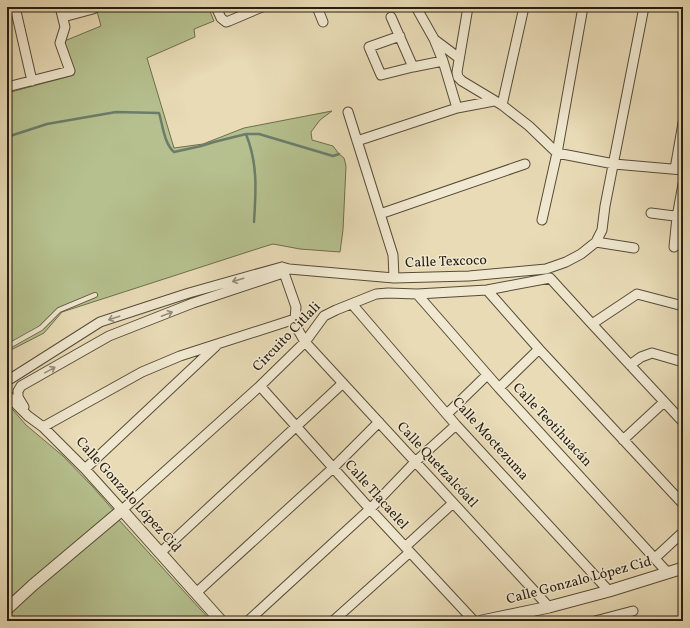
<svg xmlns="http://www.w3.org/2000/svg" width="690" height="628" viewBox="0 0 690 628" font-family="Vollkorn,serif">
	<style>
		.green { fill: #b5c08e; stroke: #6e6e4e }
		.lines { fill: none; stroke-linecap: round; stroke-linejoin: round }
		.stream { stroke: #6b7c6b; stroke-width: 2.5 }
		.service-casing { stroke: #574c39; stroke-width: 6 }
		.minor-casing { stroke: #574c39; stroke-width: 11 }
		.tertiary-casing { stroke: #574c39; stroke-width: 13 }
		.service { stroke: #f0e8d0; stroke-width: 4.5 }
		.minor { stroke: #f0e8d0; stroke-width: 9 }
		.tertiary { stroke: #f0e8d0; stroke-width: 11 }
		.oneway { stroke: #968d79 }
		.labels { text-anchor: middle; dominant-baseline: central; stroke-width: 3; stroke-linejoin: round; paint-order: stroke }
		.street-label { font-size: 14px; fill: #271d0f; stroke: #f0e8d0 }
	</style>
	<rect width="100%" height="100%" fill="#e8dbb6"/>
	<filter id="stains"><feTurbulence type="fractalNoise" baseFrequency=".005" numOctaves="4"/><feColorMatrix values="0 0 0 0 .2 0 0 0 0 .09 0 0 0 0 .02 0 0 0 .5 -.17"/></filter>
	<radialGradient id="worn" r=".72"><stop offset=".6" stop-color="#630" stop-opacity="0"/><stop offset="1" stop-color="#630" stop-opacity=".3"/></radialGradient>
	<!-- green -->
	<path class="green" d="M98,7H208L214,21L194,29L195,37L147,58L174,148L203,144L244,128L332,111L320,120L311,132L312,140L333,146L339,154L344,158L346,166L343,230L340,252L300,249L273,244L263,247L62,312L44,333L7,352V93L74,75L62,42L101,26L96,8Z
		M7,403L26,425L63,456L92,486L114,511L7,600Z
		M119,520L211,621H7V614Z"/>
	<g class="lines">
		<!-- stream -->
		<path class="stream" d="M246,134C258,164 256,191 254,222
			M7,137L47,124L116,112L159,113C163,126 164,143 174,152L201,146L214,142L246,134H259L333,156L339,154"/>
		<defs>
			<path id="service" d="M7,347L41,328L59,310L95,295"/>
			<path id="minor" d="M15,7L32,81
				M216,7L221,18L226,22L229,21L262,7
				M317,7L323,22
				M416,7L434,39L443,61L457,108
				M468,7L457,72L458,77L462,81L502,105L529,126L557,153L614,164L683,170
				M63,17L93,9
				M391,17L413,67
				M400,36L369,47L381,75L413,67L443,61
				M435,40L459,58
				M7,87L70,71L60,43L65,27L60,7
				M502,105L524,7
				M348,112L393,255L394,278
				M357,141L457,108L494,101
				M675,169L683,123
				M651,213L682,217
				M380,214L525,164
				M542,220L557,153L583,7
				M596,242L634,248
				M674,247L677,217L683,184
				M487,290L539,349L683,504
				M417,294L499,388L668,573
				M352,304L456,425L609,591
				M295,319L297,328L305,342L549,607
				M592,324L637,294L683,306
				M630,365L641,357L652,353L683,362
				M7,381L100,322L189,293L282,267L289,269L394,278L469,276L546,269L566,262L581,254L596,242L602,230L605,206L644,7
				M260,386L370,509L474,621
				M499,388L539,349
				M7,395L28,416L43,427L85,469L122,510L260,386L305,342L324,316L336,310L376,294L388,293L417,294L487,290L550,278L592,324L683,422
				M24,407L18,397V391L21,386L109,336L193,303L283,273L287,270
				M447,414L487,375
				M43,427L142,372L180,356L295,319L296,307L282,267
				M623,440L664,402
				M85,469L216,346
				M405,547L453,503
				M160,553L343,383
				M655,558L683,532
				M196,593L333,468L379,422
				M248,621L370,509L415,462L456,425
				M333,621L410,552
				M595,621L633,611"/>
			<path id="tertiary" d="M7,609L33,585L122,510L221,621
				M482,621L549,607L609,591L683,568"/>
		</defs>
		<!-- service casing -->
		<use href="#service" class="service-casing"/>
		<!-- minor casing -->
		<use href="#minor" class="minor-casing"/>
		<!-- tertiary casing -->
		<use href="#tertiary" class="tertiary-casing"/>
		<!-- service -->
		<use href="#service" class="service"/>
		<!-- minor -->
		<use href="#minor" class="minor"/>
		<!-- tertiary -->
		<use href="#tertiary" class="tertiary"/>
	</g>
	<!-- one-way arrows -->
	<defs><path id="oneway-shaft" d="M-6 0H5M1.5-3L5.5 0L1.5 3" fill="none" stroke-width="1.6" stroke-linecap="round" stroke-linejoin="round"/></defs>
	<g class="oneway">
		<use href="#oneway-shaft" transform="translate(238 280) rotate(164)"/>
		<use href="#oneway-shaft" transform="translate(167 314) rotate(-21)"/>
		<use href="#oneway-shaft" transform="translate(114 318) rotate(162)"/>
		<use href="#oneway-shaft" transform="translate(50 370) rotate(-29)"/>
	</g>
	<g class="labels">
		<!-- street labels -->
		<g class="street-label">
			<text transform="translate(446 262) rotate(-2)">Calle Texcoco</text>
			<text transform="translate(287 337) rotate(-46)">Circuito Citlali</text>
			<text transform="translate(552 425) rotate(47)">Calle Teotihuacán</text>
			<text transform="translate(490 439) rotate(48)">Calle Moctezuma</text>
			<text transform="translate(437 465) rotate(47)">Calle Quetzalcóatl</text>
			<text transform="translate(128 495) rotate(48)">Calle Gonzalo López Cid</text>
			<text transform="translate(376 495) rotate(48)">Calle Tlacaelel</text>
			<text transform="translate(579 581) rotate(-15)">Calle Gonzalo López Cid</text>
		</g>
	</g>
	<!-- margin -->
	<rect width="690" height="628" fill="none" stroke="#e8dbb6" stroke-width="24"/>
	<rect x="8" y="8" width="674" height="612" fill="none" stroke="#271d0f" stroke-width="2"/>
	<rect x="12" y="12" width="666" height="604" fill="none" stroke="#271d0f"/>
	<rect width="100%" height="100%" filter="url(#stains)"/>
	<rect width="100%" height="100%" fill="url(#worn)"/>
</svg>
